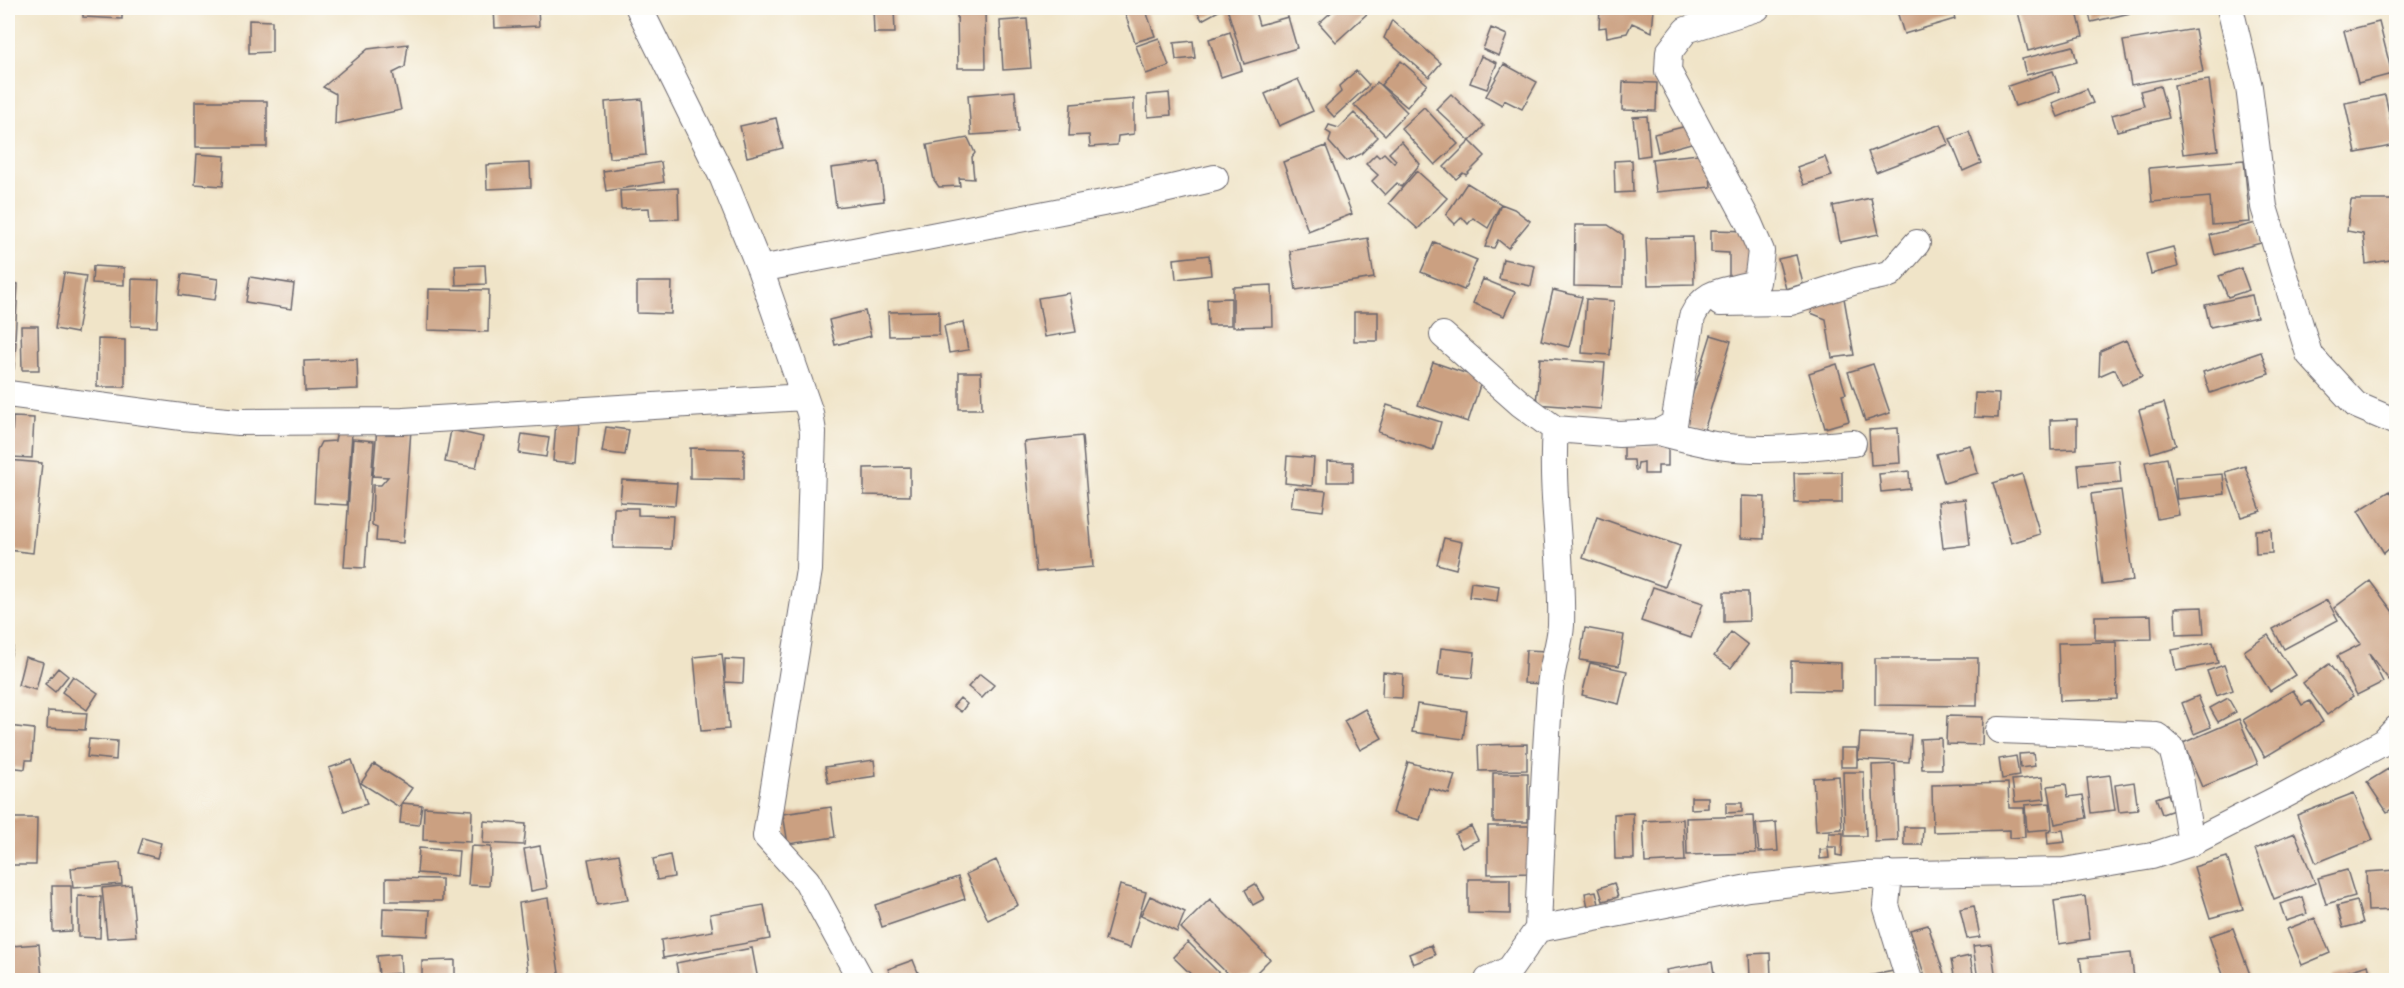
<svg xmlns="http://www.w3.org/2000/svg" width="2404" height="988" viewBox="0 0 2404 988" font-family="'Balsamiq Sans',sans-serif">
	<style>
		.building { fill: #cba081 }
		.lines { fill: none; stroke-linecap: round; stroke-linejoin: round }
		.minor-casing { stroke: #6a666c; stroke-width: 28 }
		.minor { stroke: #fff; stroke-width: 26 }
	</style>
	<rect width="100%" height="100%" fill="#fdfcf7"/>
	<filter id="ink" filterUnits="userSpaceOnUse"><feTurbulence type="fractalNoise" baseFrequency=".0167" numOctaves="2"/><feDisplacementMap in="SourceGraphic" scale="12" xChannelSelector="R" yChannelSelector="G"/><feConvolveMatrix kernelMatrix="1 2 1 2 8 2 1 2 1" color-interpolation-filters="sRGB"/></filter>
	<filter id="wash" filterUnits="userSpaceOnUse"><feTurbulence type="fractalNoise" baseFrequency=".008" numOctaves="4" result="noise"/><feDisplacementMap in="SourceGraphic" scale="24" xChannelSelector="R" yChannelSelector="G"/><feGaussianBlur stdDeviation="1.35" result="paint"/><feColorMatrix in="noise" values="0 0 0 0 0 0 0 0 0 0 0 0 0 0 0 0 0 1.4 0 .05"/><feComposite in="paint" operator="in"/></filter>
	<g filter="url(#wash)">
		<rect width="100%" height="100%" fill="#f0e4c8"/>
		<g id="blocks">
			<!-- building -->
			<path class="building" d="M83,8H122V19L83,17Z
				M494,8H538L539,26L495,28Z
				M873,8H894L895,33H874Z
				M957,8H985L986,68H958Z
				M1123,8H1145L1155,36L1135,42Z
				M1195,8H1224L1202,20Z
				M1227,8H1254L1259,25L1288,17L1297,48L1244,64Z
				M1336,8H1364L1369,12L1336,42L1319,23Z
				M1600,8H1654L1652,32L1632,23L1627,33L1607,37L1606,27L1599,28Z
				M1896,8H1952L1955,19L1904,34Z
				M2017,8H2076L2083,36L2028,51Z
				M2088,8H2152L2091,22Z
				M1027,19L1031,68L1003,70L1000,21Z
				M249,20L272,21V52L249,53Z
				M1392,20L1441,63L1429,77L1384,38Z
				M2379,22L2392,74L2358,83L2344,31Z
				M1491,28L1507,35L1499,56L1483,49Z
				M2195,29L2203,72L2131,85L2123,41Z
				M1230,32L1242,70L1221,77L1209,39Z
				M1159,38L1169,66L1146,74L1136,46Z
				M1193,41L1195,58L1176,60L1174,43Z
				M408,44L405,67L393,73L401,110L335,124L336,94L323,87L368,49Z
				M2073,46L2077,62L2026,75L2022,59Z
				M1481,56L1497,63L1487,89L1470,83Z
				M1401,61L1427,84L1407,107L1381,85Z
				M1504,64L1537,82L1522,109L1504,100L1502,105L1486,96Z
				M1356,71L1369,85L1334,117L1325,107L1341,92L1339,86Z
				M2053,71L2060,91L2015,106L2008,86Z
				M1298,79L1313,111L1279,126L1265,94Z
				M2209,80L2218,150L2183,154L2174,85Z
				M1377,82L1407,112L1385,135L1354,105Z
				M1623,82L1657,83L1656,111L1622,110Z
				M2160,86L2169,118L2117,131L2112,115L2144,106L2140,91Z
				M2087,89L2093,103L2058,117L2052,103Z
				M1015,91L1018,132L971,135L968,95Z
				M1169,93L1171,115L1148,117L1147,95Z
				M1451,94L1484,126L1470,141L1485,156L1466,175L1463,173L1456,179L1444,167L1470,141L1436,109Z
				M2385,95L2396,145L2356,153L2345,103Z
				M642,99L646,155L609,158L605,102Z
				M1134,99V134L1118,136L1117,145L1090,147L1089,135L1069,136L1071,104Z
				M196,101H267V147H196Z
				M1424,107L1458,144L1435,165L1401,128Z
				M1354,113L1378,137L1361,154L1346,161L1329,142L1331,134L1326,131L1329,125L1339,128Z
				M1647,116L1650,155L1637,157L1633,117Z
				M776,118L783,148L747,157L740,126Z
				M1941,124L1949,144L1876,172L1868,152Z
				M1691,125L1695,142L1658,152L1654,134Z
				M1969,132L1981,163L1963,171L1950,139Z
				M968,138L975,153L972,157L974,179L959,178L960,186L939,187L934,180L927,145Z
				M1401,141L1420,164L1401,187L1397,183L1385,195L1372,181L1378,175L1366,164L1376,154L1379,157L1384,153L1394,163L1396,160L1389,153Z
				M1326,146L1352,214L1308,231L1283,162Z
				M1708,153L1711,187L1656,192L1652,159Z
				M197,154L225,156L223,186L195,184Z
				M1825,157L1832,176L1804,185L1797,167Z
				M1632,160L1633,192L1615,193L1614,161Z
				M2244,160L2250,222L2212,225L2210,197L2152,202L2149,168Z
				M661,162L664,182L606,191L603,171Z
				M879,162L884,201L836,207L831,168Z
				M530,163L531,187L487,189L486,165Z
				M1417,171L1447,198L1418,229L1389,203Z
				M1467,183L1501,204L1488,228L1473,218L1468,224L1462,217L1455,224L1446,215Z
				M678,188L679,219L650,220L649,208L621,209L620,191Z
				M1871,198L1879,234L1840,242L1833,206Z
				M2351,200H2396V259L2366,264L2363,234L2347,231Z
				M1501,204L1514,209L1530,221L1508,248L1498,240L1494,248L1485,247Z
				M2256,223L2261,243L2215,255L2210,235Z
				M1575,225H1608L1623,235V287L1574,286Z
				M1711,230L1751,231V283L1729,282V253L1711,252Z
				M1693,237L1694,284L1648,285L1646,238Z
				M1368,238L1374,278L1296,290L1290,251Z
				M1434,242L1477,260L1464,290L1421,272Z
				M2173,247L2178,267L2151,274L2146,254Z
				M1209,255L1211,275L1176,279L1174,259Z
				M1796,255L1803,284L1786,289L1778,259Z
				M1503,259L1535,266L1531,286L1499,279Z
				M485,265L486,284L456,285L455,266Z
				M93,266L124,268V285L92,283Z
				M2241,268L2249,290L2228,297L2219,276Z
				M64,273L86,276L77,333L55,329Z
				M182,274L218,279L215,300L179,295Z
				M250,277L294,284L291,309L246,302Z
				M132,279L159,280L157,327L131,326Z
				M1483,279L1515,292L1504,316L1473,303Z
				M637,282H672L671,314L637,313Z
				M8,283L18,284L15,339H8Z
				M1272,285L1273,326L1233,327V287Z
				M429,289L489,290L488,332L428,330Z
				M1553,290L1582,297L1569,347L1541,340Z
				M1069,293L1076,332L1045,337L1038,298Z
				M2252,295L2257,317L2210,327L2205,305Z
				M1231,298V325H1208L1207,299Z
				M1844,298L1854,355L1832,358L1826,319L1811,313L1815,303Z
				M1586,299L1614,301L1610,355L1582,353Z
				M865,311L871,336L835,345L829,320Z
				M939,311V335L889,336L888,312Z
				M1354,312H1378V341H1354Z
				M963,322L968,350L949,353L944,326Z
				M21,326H38L39,370H22Z
				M1711,335L1731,341L1704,431L1683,425Z
				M98,339L125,340V387H97Z
				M2126,340L2142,376L2122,385L2115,369L2099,376L2100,351Z
				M8,341L16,342L14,369L8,368Z
				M2261,352L2269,374L2210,393L2203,372Z
				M1540,358L1605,363L1601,409L1536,404Z
				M357,359L358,389L305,391L304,361Z
				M1433,362L1482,379L1468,422L1418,405Z
				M1837,364L1846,394L1842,395L1849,421L1825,428L1809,373Z
				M1873,364L1890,413L1865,421L1848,372Z
				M959,372H981L982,409H959Z
				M1975,393L1999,394L1998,418L1974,417Z
				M2164,403L2176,445L2151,453L2139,410Z
				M1387,405L1441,422L1433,450L1378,432Z
				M13,417L34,418L32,458L11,457Z
				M2077,419V449L2051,450L2050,420Z
				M556,422L579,424L576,463L553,461Z
				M338,426L352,433L347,505L314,503L317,450L321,442L335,441Z
				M377,427L411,429L403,543L376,541L377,527L372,525L373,485H381L388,477L373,476Z
				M606,427L629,430L625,455L602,452Z
				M1898,428L1900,463L1871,465L1869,430Z
				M451,430L483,437L476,468L445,462Z
				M522,434L549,438L546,457L519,453Z
				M1082,436L1093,567L1036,572L1024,442Z
				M353,439L374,441L365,568L344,567Z
				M1668,445V466H1658V474H1644V462L1638,463L1637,470H1635L1634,460H1624V446Z
				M1970,445L1978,473L1944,483L1936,454Z
				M690,448L744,449V479L690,478Z
				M1287,456L1314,458L1312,486L1285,483Z
				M2167,458L2179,515L2157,519L2145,462Z
				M8,460L42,463L33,553L8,550Z
				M2119,460L2121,483L2080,486L2078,464Z
				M1327,461L1353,462V482H1327Z
				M2245,466L2261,511L2241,517L2225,472Z
				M910,467V496L864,495V468Z
				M1909,471L1910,489L1881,492L1879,474Z
				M1842,472V503H1795L1794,473Z
				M2022,474L2040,534L2011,543L1993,483Z
				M2223,474L2225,494L2177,499L2175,478Z
				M622,480L677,483L675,505L620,502Z
				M1294,488L1326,491L1323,511L1291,507Z
				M2121,490L2133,581L2102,585L2091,494Z
				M2390,491L2396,503V543L2384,553L2358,511Z
				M1741,496L1765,497L1764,539L1741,538Z
				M1965,499L1970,545L1943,548L1938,502Z
				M614,508H638V515L673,516L671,549L613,548Z
				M1597,517L1680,546L1665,587L1583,558Z
				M2271,529L2272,553L2256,554L2255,530Z
				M1444,538L1462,542L1456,569L1437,564Z
				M2370,581L2396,616V674L2389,680L2369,654L2383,682L2357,695L2337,656L2361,644L2334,608Z
				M1471,582L1499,586L1497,601L1469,597Z
				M1653,587L1703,603L1691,638L1641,621Z
				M1724,592H1748L1749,621L1724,622Z
				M2327,600L2338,620L2284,649L2273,629Z
				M2202,607L2204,634L2176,635L2175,608Z
				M2151,615L2152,639L2095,640V616Z
				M1585,628L1624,635L1619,666L1580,660Z
				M1731,632L1748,645L1731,668L1714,656Z
				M2268,635L2295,675L2270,691L2244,651Z
				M2116,642L2117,699L2060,701L2058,643Z
				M2213,642L2218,663L2176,671L2172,650Z
				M8,646L13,647L8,665Z
				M1441,648L1475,652L1472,678L1438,675Z
				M1526,650L1547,651L1545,684L1524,683Z
				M722,654L725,681V659L744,660L743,683L725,682L729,729L701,731L694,657Z
				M25,657L43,662L36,690L18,685Z
				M1875,658H1978L1977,706L1875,705Z
				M1791,661L1841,663V691L1791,690Z
				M1590,663L1627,671L1619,704L1582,695Z
				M2329,664L2353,696L2327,715L2303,683Z
				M2224,665L2233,690L2216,696L2207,671Z
				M58,668L68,676L55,692L45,684Z
				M1383,672L1403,674L1402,698L1382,697Z
				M980,674L994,685L982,698L968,687Z
				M73,676L98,693L87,710L62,692Z
				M2293,690L2302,705L2310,701L2323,722L2265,757L2243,720Z
				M2198,696L2211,727L2194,734L2182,703Z
				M960,698L967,704L961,712L953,706Z
				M2228,698L2236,712L2218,722L2210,708Z
				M1417,704L1467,711L1463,739L1412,732Z
				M1365,709L1382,738L1360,750L1344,721Z
				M48,711L87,713L85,730L47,728Z
				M1947,716L1983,717L1982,745L1946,744Z
				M2239,719L2258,764L2202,787L2183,743Z
				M8,726L34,729L32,760H26L25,769L8,767Z
				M1860,733L1911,735L1909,762L1858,759Z
				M1941,738L1942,769H1922L1920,739Z
				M89,739L117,741L116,760L87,757Z
				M1527,744V770L1479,771L1478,745Z
				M1841,748H1857V767H1841Z
				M2033,753L2035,766L2020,768L2019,754Z
				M2016,756L2019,776L2002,779L1999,759Z
				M352,760L367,804L344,811L329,768Z
				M874,760L876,776L828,783L825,767Z
				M1408,762L1455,775L1449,794L1429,788L1420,820L1393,813Z
				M374,764L412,788L399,807L361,783Z
				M1895,764L1898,841L1875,842L1872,765Z
				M2388,769L2396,782V806L2387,812L2367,782Z
				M1843,772H1864L1866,836H1845Z
				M1493,773H1528V822H1493Z
				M2110,775L2115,810L2091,813L2087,778Z
				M1839,776L1842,829L1816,831L1813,778Z
				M2042,777L2045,799L2015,802L2012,780Z
				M2134,782L2138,810L2119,812L2115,785Z
				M2008,783L2009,808H2024L2025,837L2010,838V830L1933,832L1932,785Z
				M2066,784L2068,797L2083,795L2087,818L2055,824L2048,786Z
				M2354,793L2373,840L2316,863L2297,815Z
				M2168,794L2174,810L2162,814L2156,798Z
				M1691,797H1708V808L1691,809Z
				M402,803L422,805L419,825L400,823Z
				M1726,803H1742V812L1726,813Z
				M2050,803L2052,829L2027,831L2025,805Z
				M424,807L472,810L471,842L423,840Z
				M831,807L835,837L788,844L783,814Z
				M1633,813L1634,859H1615L1614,814Z
				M1754,816L1756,853L1687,855L1686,818Z
				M8,818H37L36,865H8Z
				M1683,819L1685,861L1645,863L1643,821Z
				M484,821L526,824L524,845L483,843Z
				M1776,822L1778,851L1759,852L1756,824Z
				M1471,826L1478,840L1462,848L1455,834Z
				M1488,826H1533V873L1488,874Z
				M1904,827H1923L1922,845H1904Z
				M2063,830L2065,842L2048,844L2047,832Z
				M1829,833H1843L1842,856L1836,855V847H1828Z
				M2295,833L2315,883L2274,899L2255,849Z
				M143,838L161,843L157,858L138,853Z
				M471,846L491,847L489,886L468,885Z
				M540,846L547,888L531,891L524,849Z
				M419,848L459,851L457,876L417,873Z
				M1828,849L1829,858L1820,859V850Z
				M619,854L628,900L597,905L588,859Z
				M670,855L674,877L657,880L653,859Z
				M2227,857L2243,909L2210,918L2194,867Z
				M996,860L1018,905L988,920L966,874Z
				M120,863L122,884L73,888L71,868Z
				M2347,870L2355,896L2326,904L2318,878Z
				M2396,870V910L2368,911L2366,872Z
				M958,877L965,899L882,927L875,905Z
				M386,878L442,879V901H386Z
				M1468,879H1510V914L1468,913Z
				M1614,883L1618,897L1603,901L1599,888Z
				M1255,884L1264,899L1253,905L1245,890Z
				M131,885L136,936L107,938L102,888Z
				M1120,885L1146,892L1130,948L1105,940Z
				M52,886H71L72,931L53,932Z
				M1596,891L1599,904L1588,907L1585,893Z
				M78,896L101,897L100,938L78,937Z
				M1150,896L1185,912L1177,932L1141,915Z
				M2085,896L2090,939L2059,944L2054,901Z
				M2302,897L2307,914L2286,921L2280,904Z
				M548,898L560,980H529L519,903Z
				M1210,899L1270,959L1249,980H1234L1181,928Z
				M2357,901L2363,923L2343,928L2337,906Z
				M764,905L770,939L663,958L661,940L713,931L710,914Z
				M1974,906L1980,937L1967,939L1960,909Z
				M383,908L430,910L428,936L382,934Z
				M2315,918L2330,953L2302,965L2287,929Z
				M1928,925L1946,980H1926L1910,930Z
				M2233,928L2252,980H2225L2209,936Z
				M1188,942L1226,980H1197L1173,957Z
				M39,944L42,979L13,980L11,946Z
				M1991,944L1996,980H1978L1973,946Z
				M1431,945L1435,955L1413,964L1409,954Z
				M752,948L758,980H679L676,963Z
				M1770,953L1771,976L1750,978L1749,954Z
				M2131,953L2134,979L2083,980L2080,958Z
				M400,954L401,973L379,975L377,956Z
				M1970,956L1974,980H1955L1951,960Z
				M455,960V980H422V961Z
				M913,960L921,980H892L888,969Z
				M1712,962L1715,980H1668L1666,970Z
				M2368,965L2372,980H2334L2332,976Z
				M1899,970L1901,980H1854L1853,979Z
				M377,975L378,980H355V979Z
				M2002,978H2042V980H2002Z"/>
		</g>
	</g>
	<g filter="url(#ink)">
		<use href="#blocks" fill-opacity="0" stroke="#6a666c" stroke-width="1.5"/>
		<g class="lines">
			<defs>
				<path id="minor" d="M639,8L723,178L760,269L810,413L813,432L809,570L766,836L807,881L861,980
					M2230,8L2249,87L2264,207L2309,354L2356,405L2396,422
					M760,269L1129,198L1215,178
					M1720,303L1791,302L1856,281L1890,274L1917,243
					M1443,335L1521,404L1555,429
					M8,394L182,417L239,422L403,421L804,397
					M1659,432C1682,438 1704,444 1727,447C1769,452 1812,446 1853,443
					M1999,730L2157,736L2172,749L2181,783L2191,843
					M1889,874L1886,905L1909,980
					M1538,929C1541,848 1544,768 1550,688C1551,666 1560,646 1561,625C1563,559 1550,494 1555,429L1619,434L1659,432L1674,424L1692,317C1707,286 1727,293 1757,282L1761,251L1749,223L1668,71L1669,52L1686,30L1757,8
					M1488,980L1510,969L1538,929L1748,888L1864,875L2064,871L2152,856L2191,843L2287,794L2384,742L2396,729"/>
			</defs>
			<!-- minor casing -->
			<use href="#minor" class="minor-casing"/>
			<!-- minor -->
			<use href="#minor" class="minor"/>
		</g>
	</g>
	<!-- margin -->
	<rect width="2404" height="988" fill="none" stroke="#fdfcf7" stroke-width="30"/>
</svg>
